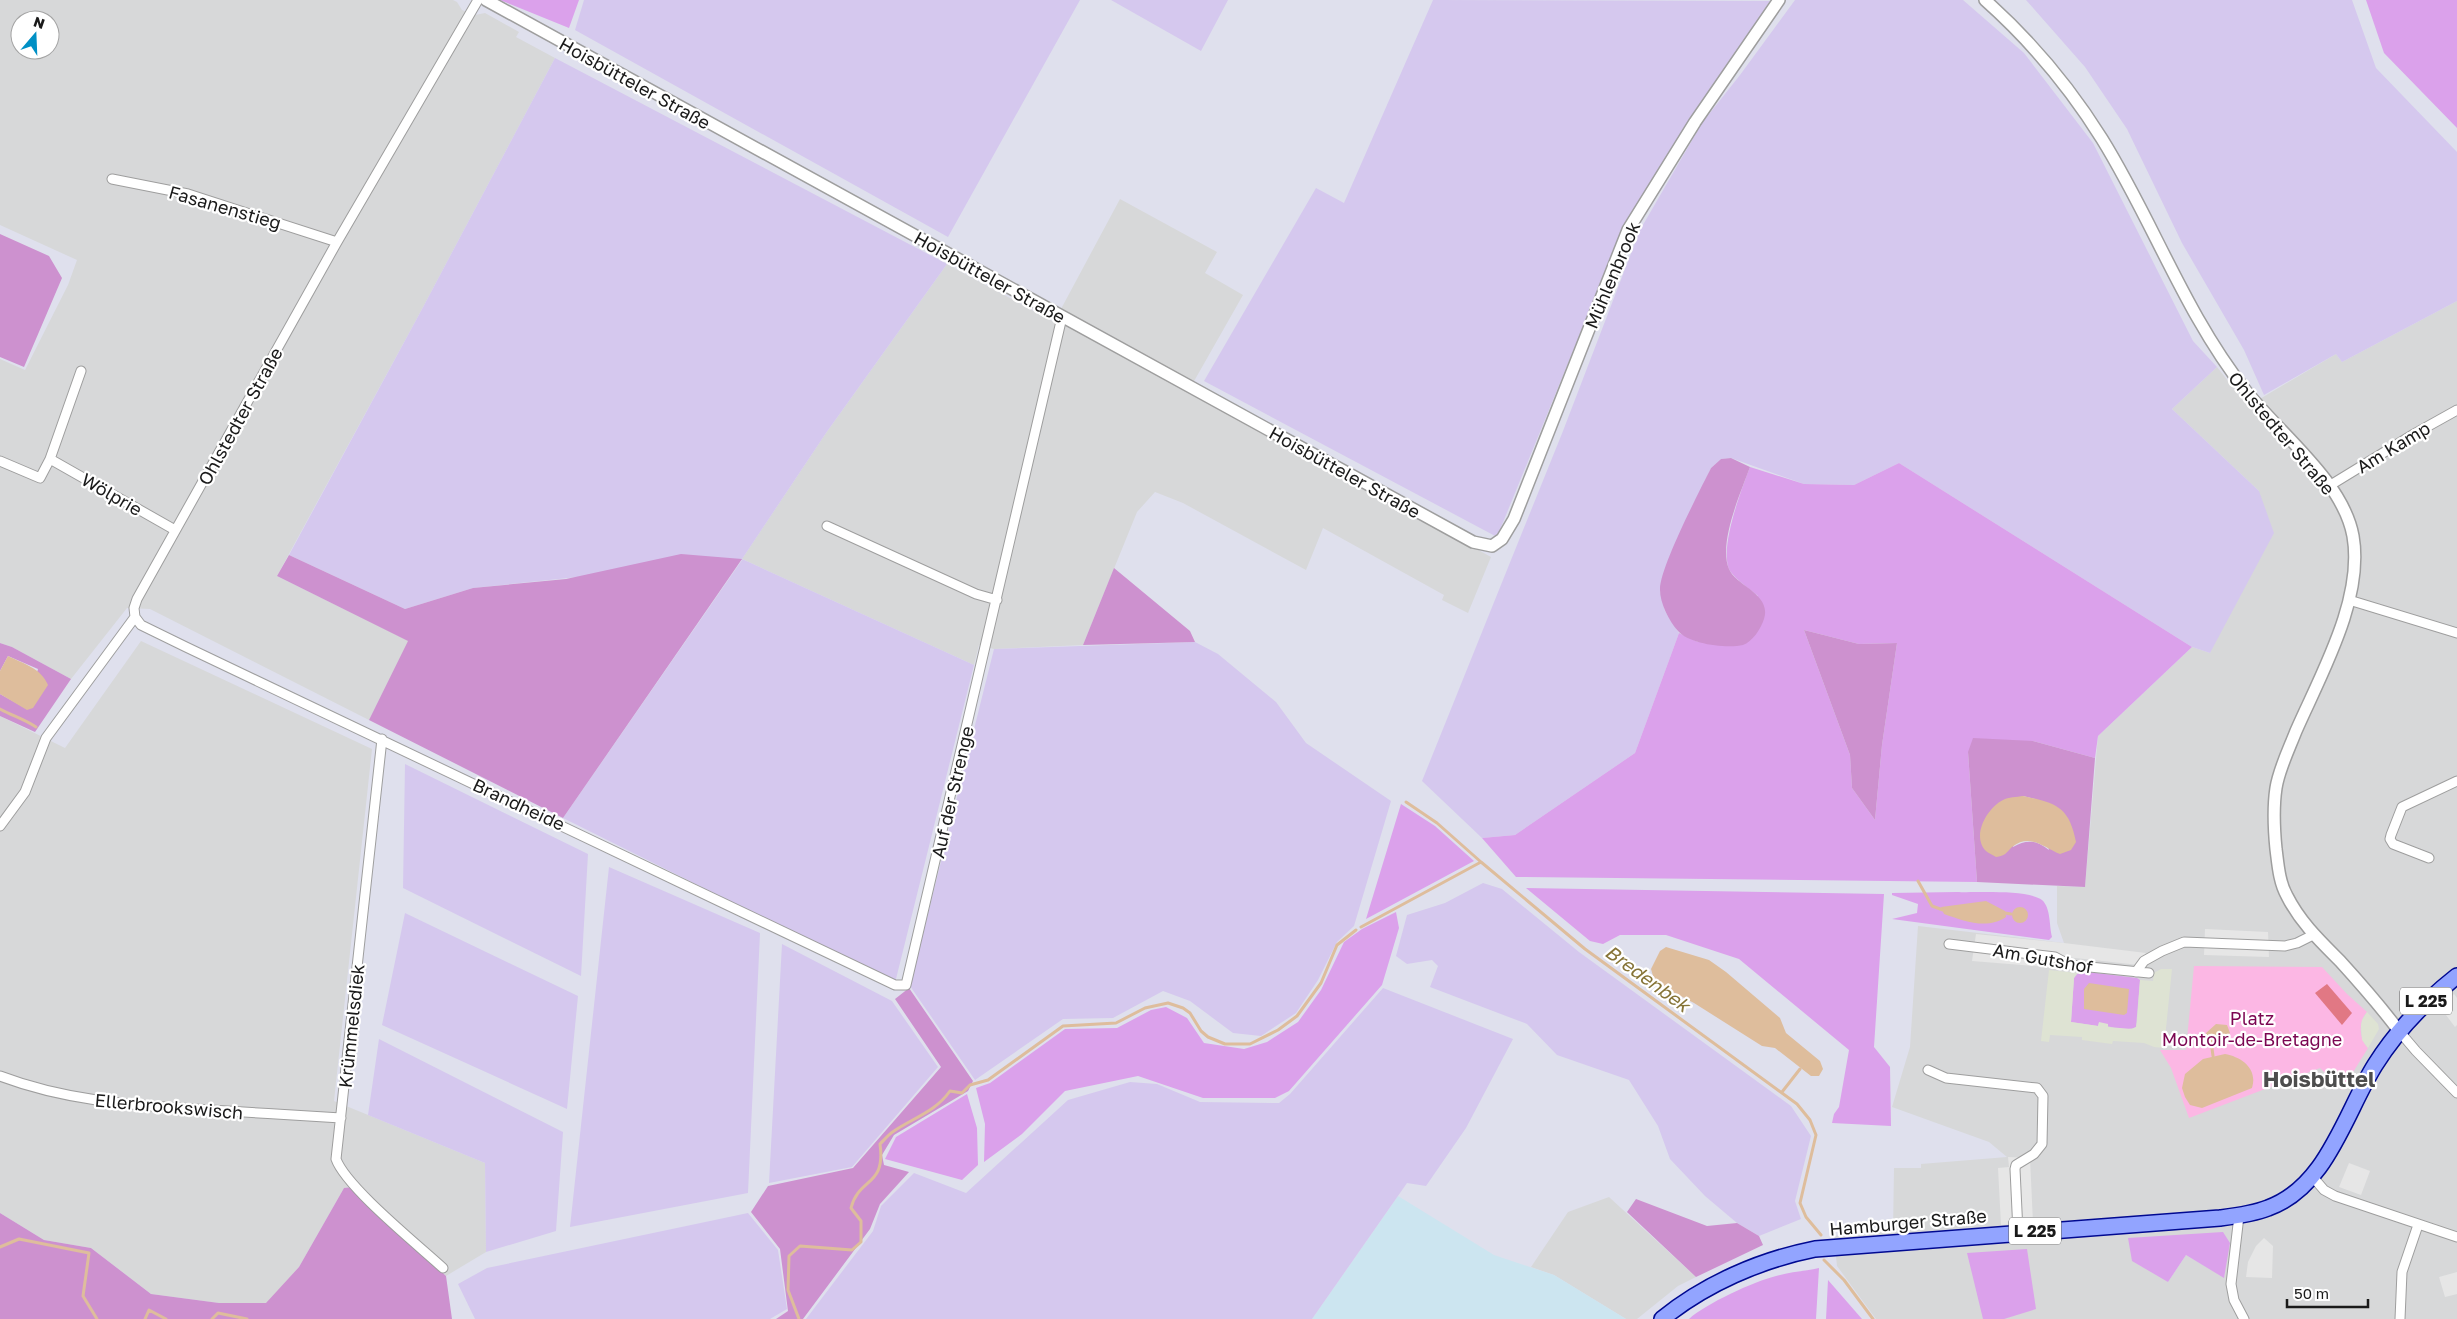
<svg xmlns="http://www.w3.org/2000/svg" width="2457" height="1319" viewBox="0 0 2457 1319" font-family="'Golos Text',sans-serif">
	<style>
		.residential { fill: #d7d8d9; fill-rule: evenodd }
		.commercial { fill: #cce5f0 }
		.farmland { fill: #d5c8ee }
		.grass { fill: #dba1eb; fill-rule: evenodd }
		.forest { fill: #cd91cf; fill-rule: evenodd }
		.park { fill: #fcb7e4 }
		.pitch { fill: #e17884 }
		.parking { fill: #e6e6e6 }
		.plaza { fill: #dee3d3 }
		.water { fill: #debd9c }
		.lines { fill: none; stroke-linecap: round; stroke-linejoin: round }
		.stream { stroke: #debd9c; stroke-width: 3 }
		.minor-casing { stroke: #9e9e9e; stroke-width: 11 }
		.tertiary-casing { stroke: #9e9e9e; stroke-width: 14 }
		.primary-casing { stroke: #000991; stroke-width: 18 }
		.minor { stroke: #fff; stroke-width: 9 }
		.tertiary { stroke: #fff; stroke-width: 11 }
		.primary { stroke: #92a4ff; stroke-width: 15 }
		.labels { text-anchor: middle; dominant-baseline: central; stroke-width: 4.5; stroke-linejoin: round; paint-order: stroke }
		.shield { fill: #fff; stroke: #5f5f5f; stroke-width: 1 }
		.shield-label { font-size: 16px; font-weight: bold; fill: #1a1a1a }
		.street-label { font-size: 18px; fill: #1a1a1a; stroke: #fff }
		.park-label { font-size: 18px; fill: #7b0652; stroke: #fff }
		.water-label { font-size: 19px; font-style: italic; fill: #867437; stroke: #fff }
		.district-label { font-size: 22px; font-weight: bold; fill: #4d4d4d; stroke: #fff }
	</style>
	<rect width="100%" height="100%" fill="#dfe0ed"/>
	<!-- residential -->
	<path class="residential" d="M0,0H453L457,2L462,10L475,15L485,13L519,32L516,37L555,58L421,311L277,576L409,641L369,720L150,609L127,608L71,679L12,647L0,643V359L25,370L68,285L77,260L0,225ZM20,20H50V50H20Z
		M1120,199L1217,252L1205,273L1243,295L1189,390L1491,557L1468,613L1442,600L1444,595L1323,528L1306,570L1183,503L1155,492L1137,512L1083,645L994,649L979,645L974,665L742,559L826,433L947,264L1054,322Z
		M2457,301V1319H1876L1837,1266L1834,1236L1893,1231L1894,1168H1921V1164L2007,1157L1989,1142L1892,1107L1910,1047L1918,926L2064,943L2057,923V886L2085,887L2098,736L2192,647L2210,653L2259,491L2172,409L2217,367L2248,406L2336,354L2342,362ZM2128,1238L2226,1261L2224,1277L2186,1255L2168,1282Z
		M141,641L372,749L334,1101L485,1163L486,1252L446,1276L352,1187L344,1188L299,1267L267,1303H219L151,1294L91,1248L44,1240L0,1213V716L65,748Z
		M1609,1197L1696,1277L1678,1286L1637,1319H1626L1554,1275L1531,1267L1568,1212Z"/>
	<!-- commercial -->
	<path class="commercial" d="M1398,1196L1494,1255L1554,1275L1626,1319H1312Z"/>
	<!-- farmland -->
	<path class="farmland" d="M584,0H1080L948,237L575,30Z
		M1111,0H1228L1201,51Z
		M1433,0L1770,1L1693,119L1613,253L1497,537L1204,381L1316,188L1344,203Z
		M1795,0H1963L2024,53L2093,143L2193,341L2217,367L2172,409L2259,491L2274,533L2210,653L2192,647L1899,463L1854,485L1804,484L1731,458L1721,459L1711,468L1665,570L1660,590L1665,611L1679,633L1635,753L1515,835L1482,838L1422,781L1563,431L1640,230L1702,123L1740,75Z
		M2026,0H2352L2376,68L2457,152V301L2342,362L2336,354L2264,395L2244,350L2182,243L2127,129L2085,67Z
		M555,58L947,264L826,433L742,559L974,665L895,983L563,818L742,560L473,588L405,609L289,555L421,311Z
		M1195,642L1218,654L1276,702L1306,743L1391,801L1354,926L1337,942L1318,980L1296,1013L1261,1036L1233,1033L1190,1001L1163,991L1113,1018L1063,1019L975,1080L910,986L994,649Z
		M405,764L588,854L581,976L403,888Z
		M609,867L760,933L748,1193L570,1227Z
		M1483,883L1502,889L1579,952L1791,1106L1811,1136L1795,1201L1801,1219L1759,1236L1737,1223L1705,1196L1670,1159L1658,1126L1629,1080L1557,1055L1527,1024L1430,987L1438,966L1432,960L1407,964L1396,956L1407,915L1445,903Z
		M405,913L578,996L567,1109L382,1025Z
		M782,944L892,1001L938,1067L852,1167L769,1183Z
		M1383,988L1513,1039L1466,1128L1426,1186L1407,1183L1312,1319H806L873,1231L881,1206L914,1173L966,1193L1068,1100L1130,1082L1157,1084L1200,1102L1279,1103L1290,1094Z
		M379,1039L563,1132L556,1231L486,1252L485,1163L368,1115Z
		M748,1213L778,1250L787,1309L770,1319H475L458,1284L487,1268Z"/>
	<!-- grass -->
	<path class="grass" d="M500,0H579L569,28Z
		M2366,0H2457V128L2384,53Z
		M1899,463L2192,647L2098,736L2095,758L2033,741L1968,752L1977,882L1516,877L1482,838L1515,835L1635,753L1679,633L1698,642L1758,596C1750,589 1736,580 1730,571C1718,550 1742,488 1750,467L1804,484L1854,485ZM1804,630L1859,644L1897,643L1882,745L1875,820L1852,788L1850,755Z
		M1401,804L1435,826L1474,861L1366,919Z
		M1526,888L1884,894L1874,1047L1890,1067L1891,1126L1832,1123L1834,1114L1839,1107L1849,1050L1739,959L1666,935H1620L1603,944L1590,941Z
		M1957,892C1975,893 2028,889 2042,900C2051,908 2049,926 2052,937L2049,940L1892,919L1917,913L1918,904L1892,895V893Z
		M1396,912L1399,928L1382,985L1289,1091L1275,1098H1203L1138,1076L1065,1091L1022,1134L984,1162L985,1124L976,1088L990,1083L1065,1029L1117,1028L1151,1010L1166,1007L1187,1018L1204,1043L1244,1049L1267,1042L1298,1022L1321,990L1344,942L1362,929Z
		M2080,971L2137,978L2140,980L2136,1027C2126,1032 2108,1027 2099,1023L2098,1026L2071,1022L2074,978Z
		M967,1094L977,1128L978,1165L962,1180L885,1159L896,1137Z
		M2223,1232L2230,1243L2224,1278L2186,1255L2168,1282L2132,1261L2128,1238Z
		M2027,1249L2036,1309L2004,1319H1983L1967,1253Z
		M1819,1268L1816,1319H1689C1705,1304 1755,1281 1776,1276C1790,1272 1805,1271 1819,1268Z
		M1828,1280L1862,1319H1826Z"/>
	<!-- forest -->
	<path class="forest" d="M0,234L49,256L62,278L24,367L0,357Z
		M1731,458L1750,467C1741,492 1718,543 1729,569C1736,586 1772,594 1764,619C1761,629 1752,642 1743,645C1727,649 1689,644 1678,631C1669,621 1660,603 1660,590C1659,569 1700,490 1711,468L1721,459Z
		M681,554L742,559L563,818L369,720L408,641L277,576L289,555L405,609L473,588L566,579Z
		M1114,568L1190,631L1195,642L1083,645Z
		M1804,630L1859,644L1897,643L1882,745L1875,820L1852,788L1850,755Z
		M0,643L12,647L71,679L35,732L0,716V694L27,709L38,669L8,656L0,671Z
		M1973,738L2033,741L2095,758L2085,887L1977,882L1968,752ZM2023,796L2035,799L2049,850C2036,840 2027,839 2013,847Z
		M909,988L973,1081L968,1091L894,1135L882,1155L884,1165L909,1172L880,1204L870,1229L803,1319H776L788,1311L780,1249L751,1212L768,1186L853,1168L941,1067L895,999Z
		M352,1187L446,1276L452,1319H0V1213L44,1240L91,1248L151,1294L219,1303H266L299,1267L344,1188Z
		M1636,1199L1707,1226L1737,1223L1759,1236L1763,1245L1696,1277L1627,1212Z"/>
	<!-- park -->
	<path class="park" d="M2194,966L2322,967L2347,994L2367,1012C2358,1021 2359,1039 2368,1048L2342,1090L2320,1068L2189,1118L2171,1068L2160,1050H2186Z"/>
	<!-- pitch -->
	<path class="pitch" d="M2327,984L2352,1013L2342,1025L2315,993Z"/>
	<!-- parking -->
	<path class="parking" d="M2205,929L2268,932L2269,957L2204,955Z
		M1976,934L2064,943L2146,953L2139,965L2048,955L2046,967L1972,961Z
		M2454,994L2457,998V1025L2455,1027L2440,1007Z
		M2008,1157L2030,1158L2033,1223L2001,1225L1998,1168L2009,1167Z
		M2349,1163L2370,1171L2361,1195L2339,1187Z
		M2264,1238L2273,1246L2272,1278L2246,1277L2248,1262L2256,1246Z
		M2457,1272V1294L2445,1297L2439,1277Z"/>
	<!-- plaza -->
	<path class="plaza" d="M2161,969H2172L2164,1048L2154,1047L2144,1043L2113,1041L2112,1044L2082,1040V1037L2050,1035L2049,1042L2041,1041L2049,970L2077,973L2074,978L2071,1022L2098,1026L2099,1022L2108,1024V1027L2132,1029L2136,1027L2137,1022L2140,980L2153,981L2154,973Z
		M2367,1012L2378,1024L2379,1029L2368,1048L2362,1040L2361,1026L2362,1020Z"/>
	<!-- water -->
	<path class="water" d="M8,656C24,664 41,668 48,685L33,708L27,710L0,694V671Z
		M2023,796C2056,803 2069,806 2076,842L2071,850L2060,854C2043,847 2030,833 2012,847C2006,853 2005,856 1996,857C1993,855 1988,853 1986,851C1971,836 1987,808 2003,800C2008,797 2017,797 2023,796Z
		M1986,901L2005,911L2006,917C1987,930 1964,921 1944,914L1941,907Z
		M2012 915a8 8 0 1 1 16 0a8 8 0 1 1-16 0Z
		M1666,947L1709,960L1726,972L1780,1018L1786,1033L1820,1061L1823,1069L1819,1076H1811L1775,1048L1762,1046L1694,1003L1663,987L1653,976L1651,969L1660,951Z
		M2089,983L2129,989L2127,1013L2124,1015L2084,1009V989Z
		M2216,1024L2227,1025L2230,1033L2215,1043L2207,1039L2206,1033Z
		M2225,1054C2242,1057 2258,1069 2252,1088L2202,1108L2190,1105L2185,1097L2182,1088L2185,1074L2203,1059Z"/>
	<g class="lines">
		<!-- stream -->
		<path class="stream" d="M0,709C13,716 24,719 36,727
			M1406,802L1437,823L1481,862
			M1918,881L1932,906L1943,910
			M2005,913L2011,914
			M1361,927L1481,862L1585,949L1797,1104L1810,1120L1816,1135L1800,1203L1806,1217L1821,1235
			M2211,1041L2213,1056
			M1782,1092L1800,1069
			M0,1247L19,1239L89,1253L83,1296L97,1319
			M1824,1260L1844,1280L1873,1319
			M145,1319L149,1310L166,1319
			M212,1319L218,1313L247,1319
			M799,1319L788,1290L789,1256L800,1246L852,1250L861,1242V1221L851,1208C859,1177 886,1187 880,1144C884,1140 889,1134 894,1131C915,1117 935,1112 950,1091L962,1093L970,1085L988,1080L1063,1026L1116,1023L1145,1008L1168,1003L1183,1008L1190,1013L1201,1031L1208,1037L1225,1044H1250L1278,1030L1297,1016L1321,983L1337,945L1356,930"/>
		<defs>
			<path id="minor" d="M112,179L188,194L337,242
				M50,459L81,371
				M0,461L40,478L50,459L175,530
				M2329,486L2414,434L2457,410
				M827,526L976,594L997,600
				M2349,600L2457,633
				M135,617L141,625L186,647L895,985H906L1062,317
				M382,739L336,1159C346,1187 418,1245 443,1268
				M0,826L25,792L46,738L135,617L134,608L137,599L337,242L478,0
				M2429,858L2393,844L2390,839L2391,835L2402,807L2457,781
				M1949,944L2055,957L2070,965L2149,973
				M2136,972L2144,961L2162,951L2184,942L2285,946L2297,943L2313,935
				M2399,1031L2416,1051L2457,1093
				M1928,1070L1946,1078L2037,1088L2043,1096L2042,1144L2034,1154L2016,1165L2015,1169L2018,1232
				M0,1076C63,1100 129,1105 195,1109C244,1112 292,1115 341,1118
				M2312,1176L2324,1190L2335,1196L2457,1237
				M2239,1216L2231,1284L2234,1300L2244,1319
				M2400,1319L2402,1272L2418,1225"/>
			<path id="tertiary" d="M486,0L1473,542L1492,546L1502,539L1514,519L1628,230L1695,122L1779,0
				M1985,0C2031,41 2069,86 2102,139C2153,221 2185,314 2246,391C2279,433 2343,481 2353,536C2364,599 2321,674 2296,731C2289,749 2279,769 2276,788C2273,808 2274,829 2276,849C2278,864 2279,882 2287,896C2300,922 2320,941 2340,961C2360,983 2381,1007 2399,1031"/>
			<path id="primary" d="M1662,1319C1705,1284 1760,1260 1815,1249L2220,1218C2236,1216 2253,1214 2268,1208C2327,1187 2345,1113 2375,1065C2397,1030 2424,1002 2457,976"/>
		</defs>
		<!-- minor casing -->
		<use href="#minor" class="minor-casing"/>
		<!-- tertiary casing -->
		<use href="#tertiary" class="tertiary-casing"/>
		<!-- primary casing -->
		<use href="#primary" class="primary-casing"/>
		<!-- minor -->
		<use href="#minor" class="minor"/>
		<!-- tertiary -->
		<use href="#tertiary" class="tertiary"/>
		<!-- primary -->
		<use href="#primary" class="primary"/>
	</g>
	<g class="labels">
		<!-- shield labels -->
		<g class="shield">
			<rect x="2400" y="987.5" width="52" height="27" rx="4"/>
			<rect x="2009" y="1217.5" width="52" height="27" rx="4"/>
		</g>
		<g class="shield-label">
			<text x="2426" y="1001">L 225</text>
			<text x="2035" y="1231">L 225</text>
		</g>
		<!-- street labels -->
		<g class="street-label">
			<text transform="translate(635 83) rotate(29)">Hoisbütteler Straße</text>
			<text transform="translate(225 207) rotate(16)">Fasanenstieg</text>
			<text transform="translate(1612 275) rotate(-67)">Mühlenbrook</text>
			<text transform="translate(990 277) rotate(29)">Hoisbütteler Straße</text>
			<text transform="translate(240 416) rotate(-61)">Ohlstedter Straße</text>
			<text transform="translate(2282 433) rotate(50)">Ohlstedter Straße</text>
			<text transform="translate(2393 447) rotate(-31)">Am Kamp</text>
			<text transform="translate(1345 472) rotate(29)">Hoisbütteler Straße</text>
			<text transform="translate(112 494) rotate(30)">Wölprie</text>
			<text transform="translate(952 792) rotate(-77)">Auf der Strenge</text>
			<text transform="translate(519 804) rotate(25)">Brandheide</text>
			<text transform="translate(2043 958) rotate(10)">Am Gutshof</text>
			<text transform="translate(351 1026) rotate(-84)">Krümmelsdiek</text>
			<text transform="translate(169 1106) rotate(5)">Ellerbrookswisch</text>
			<text transform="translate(1908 1222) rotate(-5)">Hamburger Straße</text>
		</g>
		<!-- park labels -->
		<g class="park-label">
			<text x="2252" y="1018">Platz<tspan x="2252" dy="21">Montoir-de-Bretagne</tspan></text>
		</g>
		<!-- water labels -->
		<g class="water-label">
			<text transform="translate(1648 978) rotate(36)">Bredenbek</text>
		</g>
		<!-- district labels -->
		<g class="district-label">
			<text x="2319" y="1078">Hoisbüttel</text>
		</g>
	</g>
	<!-- north arrow -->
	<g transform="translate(35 35) rotate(19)"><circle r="24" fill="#ffffff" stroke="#a3a3a3"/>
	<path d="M0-4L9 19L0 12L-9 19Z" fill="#0090c5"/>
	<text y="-8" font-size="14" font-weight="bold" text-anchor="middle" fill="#1a1a1a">N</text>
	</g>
	<!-- scale -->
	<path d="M2287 1299v8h81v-8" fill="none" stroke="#1a1a1a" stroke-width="2.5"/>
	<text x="2294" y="1299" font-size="15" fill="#1a1a1a" stroke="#ffffff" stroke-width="4" paint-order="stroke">50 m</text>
</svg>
